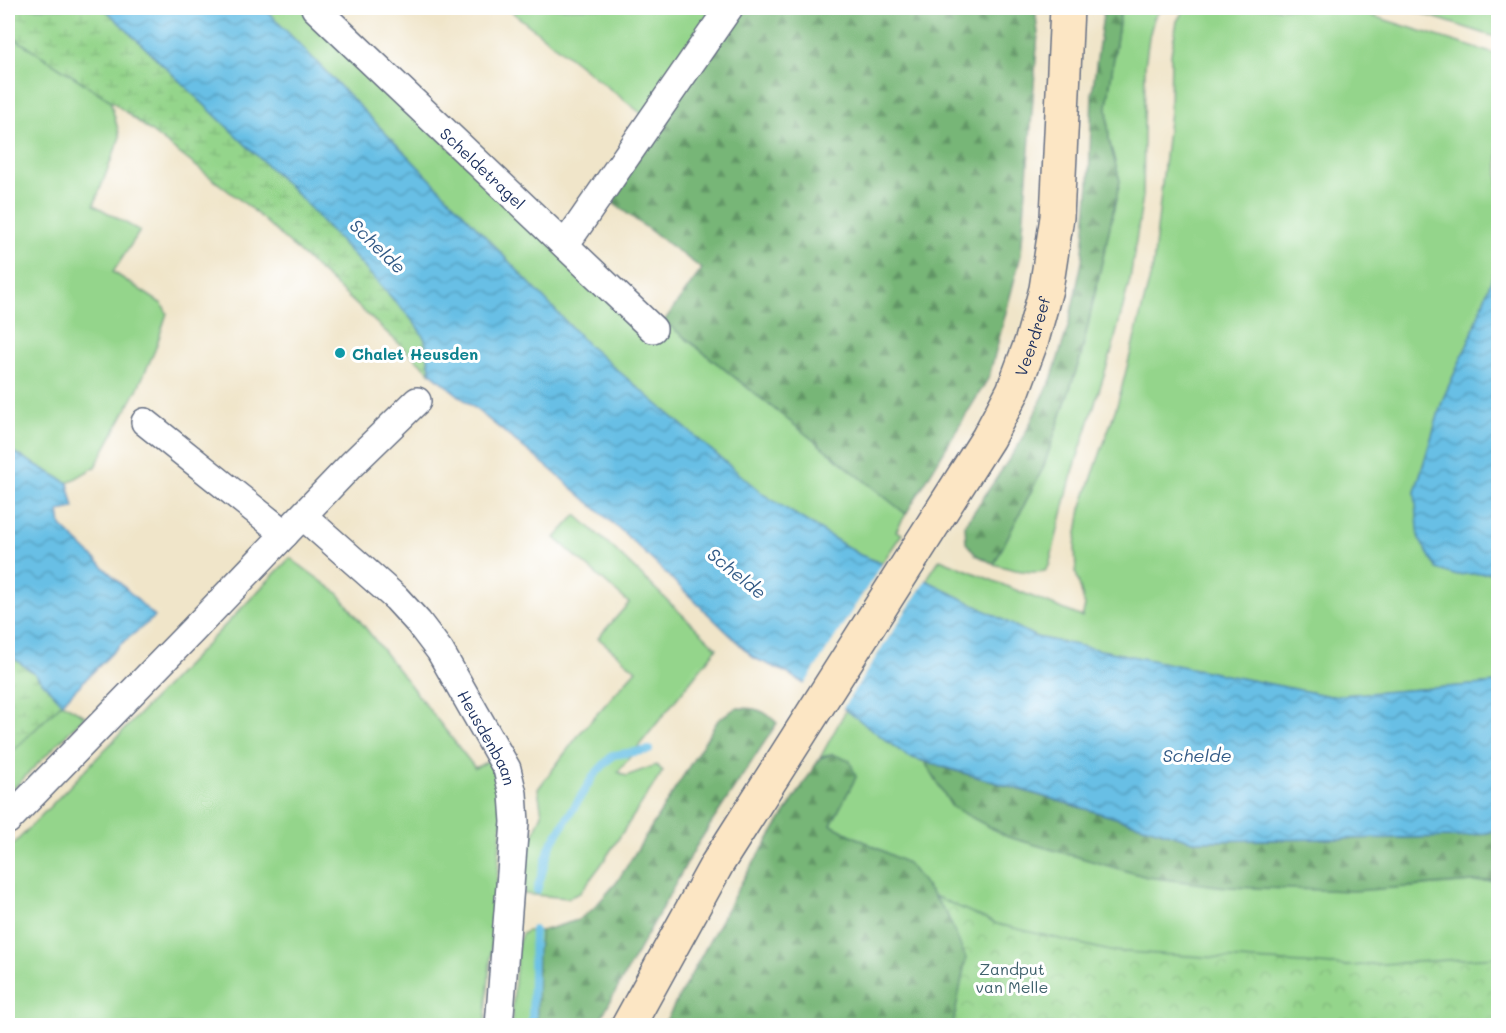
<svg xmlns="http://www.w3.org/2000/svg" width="1506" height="1033" viewBox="0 0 1506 1033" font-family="Mali,sans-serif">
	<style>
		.grass { fill: #94d58b; stroke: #588274; stroke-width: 1.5 }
		.forest { fill: url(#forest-firs); stroke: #49726a; stroke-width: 1.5 }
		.wetland { fill: url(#wetland-marsh); stroke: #588274; stroke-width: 1.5 }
		.park { fill: url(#park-crowns); stroke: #588274; stroke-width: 1.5 }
		.water { fill: url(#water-waves); stroke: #4177a2; stroke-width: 1.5 }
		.pier { fill: #f0e5c9 }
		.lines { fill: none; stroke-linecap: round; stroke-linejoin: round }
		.stream { stroke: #67bfe5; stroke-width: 8 }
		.street-casing { stroke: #666f83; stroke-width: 30 }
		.secondary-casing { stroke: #666f83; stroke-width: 36 }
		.street { stroke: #fff; stroke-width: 27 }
		.secondary { stroke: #fce6c4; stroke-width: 33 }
		.culture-dot { fill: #0f9aa8; stroke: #fff; stroke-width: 2 }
		.labels { text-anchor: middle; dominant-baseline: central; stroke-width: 6; stroke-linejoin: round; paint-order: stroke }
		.street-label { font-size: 16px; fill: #1b2f5e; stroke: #fff }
		.culture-label { font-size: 16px; font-weight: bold; fill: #0d838f; stroke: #fff; text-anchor: start }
		.park-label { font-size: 16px; fill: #3f616c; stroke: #fff }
		.water-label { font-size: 18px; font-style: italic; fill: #325a86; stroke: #fff }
	</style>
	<defs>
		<pattern id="forest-firs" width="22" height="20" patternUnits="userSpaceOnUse" patternTransform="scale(1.5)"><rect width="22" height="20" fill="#77b677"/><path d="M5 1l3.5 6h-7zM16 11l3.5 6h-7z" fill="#619465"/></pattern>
		<pattern id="wetland-marsh" width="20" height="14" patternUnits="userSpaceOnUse" patternTransform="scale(1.5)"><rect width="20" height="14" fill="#94d58b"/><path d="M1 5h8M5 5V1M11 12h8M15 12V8" fill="none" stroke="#7fb77a"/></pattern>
		<pattern id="park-crowns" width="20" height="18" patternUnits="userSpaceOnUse" patternTransform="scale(1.5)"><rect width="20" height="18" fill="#94d58b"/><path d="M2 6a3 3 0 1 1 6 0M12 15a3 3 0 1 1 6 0" fill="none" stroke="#7fb77a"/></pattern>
		<pattern id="water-waves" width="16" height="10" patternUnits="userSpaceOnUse" patternTransform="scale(1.5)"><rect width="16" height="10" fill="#67bfe5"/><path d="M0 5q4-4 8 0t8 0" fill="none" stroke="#549cbd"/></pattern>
	</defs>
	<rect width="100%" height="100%" fill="#fff"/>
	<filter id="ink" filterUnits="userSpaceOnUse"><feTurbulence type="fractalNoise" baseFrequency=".0167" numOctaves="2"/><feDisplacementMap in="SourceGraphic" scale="12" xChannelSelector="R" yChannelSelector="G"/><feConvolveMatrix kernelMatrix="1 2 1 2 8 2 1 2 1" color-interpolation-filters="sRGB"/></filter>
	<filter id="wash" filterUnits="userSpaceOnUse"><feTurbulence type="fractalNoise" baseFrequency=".008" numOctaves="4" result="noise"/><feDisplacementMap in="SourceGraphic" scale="24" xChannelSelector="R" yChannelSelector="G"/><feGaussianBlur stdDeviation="1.35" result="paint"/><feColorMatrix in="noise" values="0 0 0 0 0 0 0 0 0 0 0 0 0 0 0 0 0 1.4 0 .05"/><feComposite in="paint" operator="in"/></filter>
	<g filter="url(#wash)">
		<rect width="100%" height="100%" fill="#f0e5c9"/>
		<!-- grass -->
		<path class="grass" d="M264,8H304L647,337L664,321L906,514L896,531L902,534L882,563L860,555L764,495L589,346L465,215Z
			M507,8H721L647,118Z
			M1121,8H1162L1154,18L1149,37L1145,66L1143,196L1130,279L1112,350L1071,478L1049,566L1045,571C1026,574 1011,569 994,564L1043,468L1081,356L1120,181L1109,140L1107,106Z
			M1185,8H1347L1498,55V270L1494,272L1470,339L1443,399L1415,492L1454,575L1498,572V683L1330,696L1036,637L926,580L940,559L1082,617L1085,606L1076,573L1075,545L1081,509L1118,402L1153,266L1170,111L1171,54L1177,21Z
			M1403,8H1498V38L1408,9Z
			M8,34L110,100L120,137L94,205L140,231L113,272L162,304L167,313L155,350L137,390L95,467L68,483L8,449Z
			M576,515L612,547L717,648L618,772L626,776L656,765L663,771L601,865L580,893L568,898L524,894L528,848L542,814L538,789L580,733L636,670L598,638L629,603L555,538Z
			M290,558L339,594L475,768L490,760L501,791L502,819L485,1025H8V850Z
			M8,654L62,703L85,716L8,794Z
			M846,710L907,756L925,762L952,807L1410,887L1498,880V1025H953L909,864L831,825L856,777L832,754L820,758Z
			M527,931H541L538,952L537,1025L511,1026L518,944L522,934Z"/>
		<!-- forest -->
		<path class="forest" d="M737,8H1035L1038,33L1021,255L989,377L906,514L664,321L702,269L605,197Z
			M1104,8H1121L1107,106L1109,140L1120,181L1081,356L1043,468L994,564L976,555L966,543L965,525L1022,440L1051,380L1068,327L1082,262L1089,183L1092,94Z
			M736,708C756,708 763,709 777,723L697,845L597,1025H537L538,952L541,931L578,920L593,909L617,882L718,720Z
			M832,754L850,761L856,777L831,825L909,864L947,914L966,958L953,1025L663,1026L744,878L820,758Z
			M925,762L1194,841L1461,837L1498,831V880L1354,891L1226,887L1147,877L1008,837L952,807Z"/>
		<!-- wetland -->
		<path class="wetland" d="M8,8H104L300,197L414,322L425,339L431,373L253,210L110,100L8,34Z
			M8,654L34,673L62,703L8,756Z"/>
		<!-- park -->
		<path class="park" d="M934,896L997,924L1110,951L1349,966L1498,957V1025H953L966,958L947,914Z"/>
		<!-- water -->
		<path class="water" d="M104,8H264L465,215L589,346L764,495L860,555L926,580L1036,637L1330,696L1498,683V831L1461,837L1194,841L907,756L846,710L787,673L754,658L624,533L549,468L431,373L425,339L414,322L300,197Z
			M1498,270V572L1454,575L1437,569L1419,539L1415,492L1443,399L1470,339L1494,272Z
			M8,449L68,483L74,508L59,511L61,526L155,617L121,644L62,703L34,673L8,654Z"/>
		<!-- pier -->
		<path class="pier" d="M884,561L928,577L841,711L803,687Z"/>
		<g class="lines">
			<!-- stream -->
			<path class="stream" d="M537,890L550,846L594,775L613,755L649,750
				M532,1026L534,930"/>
		</g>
	</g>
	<g filter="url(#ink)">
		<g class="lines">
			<defs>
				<g id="street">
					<path id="s1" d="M315,8L653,329"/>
					<path d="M565,245L729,8"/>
					<path d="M145,422L285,534"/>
					<path id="s2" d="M303,516L396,598L418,622L440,651L507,769L513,794L515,822L499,1026"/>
					<path d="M8,820L193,630L351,465L417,401"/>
				</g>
				<g id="secondary">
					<path id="s3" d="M628,1026L717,864L988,438L1013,391L1032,340L1046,289L1057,217L1067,8"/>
				</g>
			</defs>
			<!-- street casing -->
			<use href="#street" class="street-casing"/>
			<!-- secondary casing -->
			<use href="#secondary" class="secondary-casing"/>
			<!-- street -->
			<use href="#street" class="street"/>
			<!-- secondary -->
			<use href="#secondary" class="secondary"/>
		</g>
	</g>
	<!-- markers -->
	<circle class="culture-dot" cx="340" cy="353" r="6"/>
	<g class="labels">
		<!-- street labels -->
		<g class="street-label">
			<text stroke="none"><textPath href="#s1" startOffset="232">Scheldetragel</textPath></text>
			<text stroke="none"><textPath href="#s3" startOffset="801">Veerdreef</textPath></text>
			<text stroke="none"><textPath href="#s2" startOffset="292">Heusdenbaan</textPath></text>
		</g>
		<!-- culture labels -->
		<g class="culture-label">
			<text x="352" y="353">Chalet Heusden</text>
		</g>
		<!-- park labels -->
		<g class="park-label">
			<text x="1012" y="968">Zandput<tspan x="1012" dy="18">van Melle</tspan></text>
		</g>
		<!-- water labels -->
		<g class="water-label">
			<text transform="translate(378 246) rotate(44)">Schelde</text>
			<text transform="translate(737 573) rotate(39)">Schelde</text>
			<text x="1197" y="755">Schelde</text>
		</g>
	</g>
	<!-- margin -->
	<rect width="1506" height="1033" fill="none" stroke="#fff" stroke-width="30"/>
</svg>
